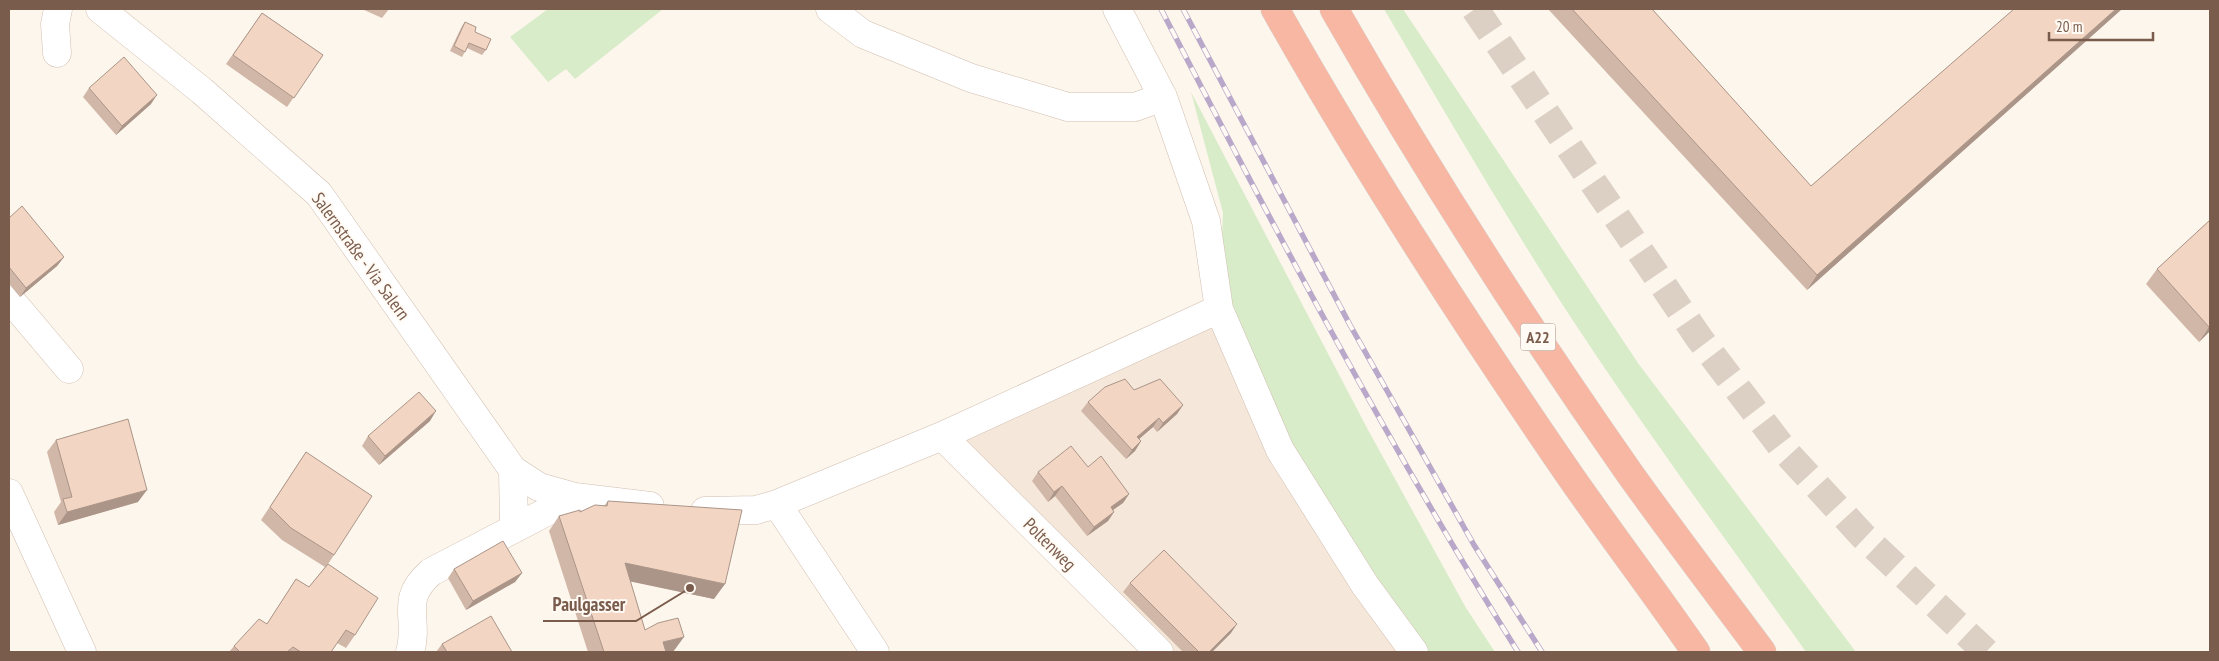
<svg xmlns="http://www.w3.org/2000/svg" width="2219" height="661" viewBox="0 0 2219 661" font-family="'PT Sans Narrow',sans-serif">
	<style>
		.residential { fill: #f5e8da }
		.green { fill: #d8ecc9 }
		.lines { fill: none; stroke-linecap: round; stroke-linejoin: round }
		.major-tunnel { stroke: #dcd0c4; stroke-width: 28; stroke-dasharray: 28 14; stroke-linecap: butt }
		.minor-casing { stroke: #d1beb0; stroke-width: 29 }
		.highway-casing { stroke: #dad1cd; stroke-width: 29 }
		.minor { stroke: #fff; stroke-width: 28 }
		.highway { stroke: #f7b7a3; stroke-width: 28 }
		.rail-casing { stroke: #b9a8c9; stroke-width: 5.5 }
		.rail { stroke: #fffaf3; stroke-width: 4; stroke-dasharray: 11; stroke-linecap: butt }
		.wall { fill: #d1b7a8 }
		.shaded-wall { fill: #aa9588 }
		.building { fill: #f3d5c3; stroke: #aa9588 }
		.labels { text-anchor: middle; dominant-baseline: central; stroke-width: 4; stroke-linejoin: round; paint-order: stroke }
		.shield { fill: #fffaf3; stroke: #a28b7f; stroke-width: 1 }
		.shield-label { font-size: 16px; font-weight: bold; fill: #7a5c4d }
		.street-label { font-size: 18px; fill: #7a5c4d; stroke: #fffaf3 }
		.leader { fill: none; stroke: #7a5c4d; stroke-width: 2 }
		.callout-dot { fill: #7a5c4d; stroke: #fffaf3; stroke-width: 2 }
		.callout-label { font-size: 19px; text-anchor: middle; font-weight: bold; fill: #7a5c4d; stroke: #fffaf3; stroke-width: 4; stroke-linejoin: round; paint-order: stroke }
	</style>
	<rect width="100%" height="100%" fill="#fdf6ec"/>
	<!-- residential -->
	<path class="residential" d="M1219,309L1414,652H1155L942,436Z"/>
	<!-- green -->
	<path class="green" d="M548,9H663L575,79L566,69L548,82L510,37Z
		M1384,9H1403L1638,363L1856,652H1806C1725,538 1641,425 1564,307C1501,209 1443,109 1384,9Z
		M1191,92L1367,428L1466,608L1495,652H1414L1365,585L1219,309L1223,213Z"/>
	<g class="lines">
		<!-- major-tunnel -->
		<path class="major-tunnel" d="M1475,9L1699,338L1784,450L1863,536L1986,652"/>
		<defs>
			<path id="minor" d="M100,9L202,91L319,194L513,470L539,487L575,497L650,506
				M830,9L863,34L971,78L1068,107H1135L1163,97
				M1117,9L1163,97L1206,221L1219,309L1280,450L1365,585L1414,652
				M57,53L55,24L58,9
				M9,298L69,369
				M942,436L1159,652
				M513,470L514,529
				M9,493L82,652
				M777,504L875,652
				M705,511L756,510L777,504L942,436L1219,309
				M410,652C420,618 398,601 431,572L575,497"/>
			<path id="highway" d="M1275,9C1364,167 1463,320 1566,470C1608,531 1654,591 1696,652
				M1334,9C1425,168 1525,324 1630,474C1673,534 1718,593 1762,652"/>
		</defs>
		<!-- minor casing -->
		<use href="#minor" class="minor-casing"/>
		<!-- highway casing -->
		<use href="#highway" class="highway-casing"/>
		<!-- minor -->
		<use href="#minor" class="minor"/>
		<!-- highway -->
		<use href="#highway" class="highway"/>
		<defs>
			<path id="rail" d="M1161,9C1274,228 1387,443 1518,652
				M1183,9L1350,325L1474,545L1542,652"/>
		</defs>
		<!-- rail casing -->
		<use href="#rail" class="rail-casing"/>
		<!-- rail -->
		<use href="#rail" class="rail"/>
	</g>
	<!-- wall -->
	<path class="wall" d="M362,9H389L382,18Z
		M1548,9H1652L1811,186L2014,9H2122L1807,290Z
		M262,13L323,55L287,107L226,64Z
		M465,22L486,50L482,55L467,48L462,57L450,51L462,26Z
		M89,88L151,104L116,135L83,97Z
		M9,218L64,257L57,266L20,297L9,284Z
		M2210,220V331L2199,342L2146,284L2157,269Z
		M1134,390L1183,405L1177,414L1157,432L1153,427L1139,439L1141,441L1135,451L1126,459L1081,411L1088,402Z
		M430,421L379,465L362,446L368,436Z
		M56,440L138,502L58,525L54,512L61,502L47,452Z
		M306,452L334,555L326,567L355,635L346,648L337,643L331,652H229L234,646L267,624L296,579L309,587L325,567L282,540L261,520Z
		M1088,467L1129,494L1123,503L1113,510L1114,512L1108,521L1087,536L1055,496L1048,502L1032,481L1038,472Z
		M608,501L714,599L630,581L645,630L673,652H588L549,531L559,516L604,506Z
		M454,569L522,573L515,582L466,610L448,578Z
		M1130,583L1231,633L1212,652H1183L1123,592Z
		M442,644L512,652H436Z"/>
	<!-- shaded-wall -->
	<path class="shaded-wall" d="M2116,9H2122L1807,290L1817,275Z
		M157,95L151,104L116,135L122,126Z
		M64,257L57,266L20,297L26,288Z
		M2210,326V331L2199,342L2209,327Z
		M1183,405L1177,414L1157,432L1163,423Z
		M436,411L430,421L379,465L385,456Z
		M1159,418L1153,427L1131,446L1137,437Z
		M1141,441L1135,451L1126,459L1132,450Z
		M1062,486L1055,496L1048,502L1054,492Z
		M147,490L138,502L58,525L67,512Z
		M1129,494L1123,503L1104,516L1111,507Z
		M1114,512L1108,521L1087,536L1094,527Z
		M625,563L725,584L714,599L614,578Z
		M522,573L515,582L466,610L473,601Z
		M1237,624L1231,633L1212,652H1209Z
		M684,637L673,652H656L663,642Z"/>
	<!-- building -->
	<path class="building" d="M1572,9H1652L1811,186L2014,9H2116L1817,275Z
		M262,13L323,55L294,98L233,55Z
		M465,22L476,27L475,32L491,39L486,50L469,43L465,52L454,46Z
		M124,57L157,95L122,126L89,88Z
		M22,206L64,257L26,288L9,267V218Z
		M2210,220V326L2209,327L2157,269Z
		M1125,379L1134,390L1160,379L1183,405L1163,423L1159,418L1137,437L1141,441L1132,450L1088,402L1105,387Z
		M419,392L436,411L385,456L368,436Z
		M128,419L147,490L67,512L63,499L72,497L56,440Z
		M1071,446L1088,467L1101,456L1129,494L1111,507L1114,512L1094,527L1062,486L1054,492L1038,472Z
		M306,452L372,496L334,555L291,528L270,507Z
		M608,501L742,510L725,584L625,563L645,630L658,623L678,618L684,637L663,642L666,652H604L559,516L580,510V512L595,505L607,506Z
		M503,541L522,573L473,601L454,569Z
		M1164,550L1237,624L1209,652H1199L1130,583Z
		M328,564L378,598L355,635L346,630L331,652H301L293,647L287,652H240L234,646L259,619L267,624L296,579L309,587Z
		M491,616L512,652H447L442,644Z"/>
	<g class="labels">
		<!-- shield labels -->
		<rect class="shield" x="1520.5" y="323.5" width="35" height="27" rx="4"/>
		<g class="shield-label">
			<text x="1538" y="337">A22</text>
		</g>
		<!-- street labels -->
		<g class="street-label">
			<text transform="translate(361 256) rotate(54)">Salernstraße - Via Salern</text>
			<text transform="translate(1050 544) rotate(45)">Poltenweg</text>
		</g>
	</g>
	<!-- callouts -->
	<path class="leader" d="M690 588L636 621H543"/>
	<circle class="callout-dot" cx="690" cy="588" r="5"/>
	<g class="callout-label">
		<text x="589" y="611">Paulgasser</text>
	</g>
	<!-- border -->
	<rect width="2219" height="661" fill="none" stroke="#7a5c4d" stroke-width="20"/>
	<!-- scale -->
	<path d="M2049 32v8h104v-8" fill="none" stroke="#7a5c4d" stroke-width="2.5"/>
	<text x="2056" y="32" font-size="15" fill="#7a5c4d" stroke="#fffaf3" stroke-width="4" paint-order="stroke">20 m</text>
</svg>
